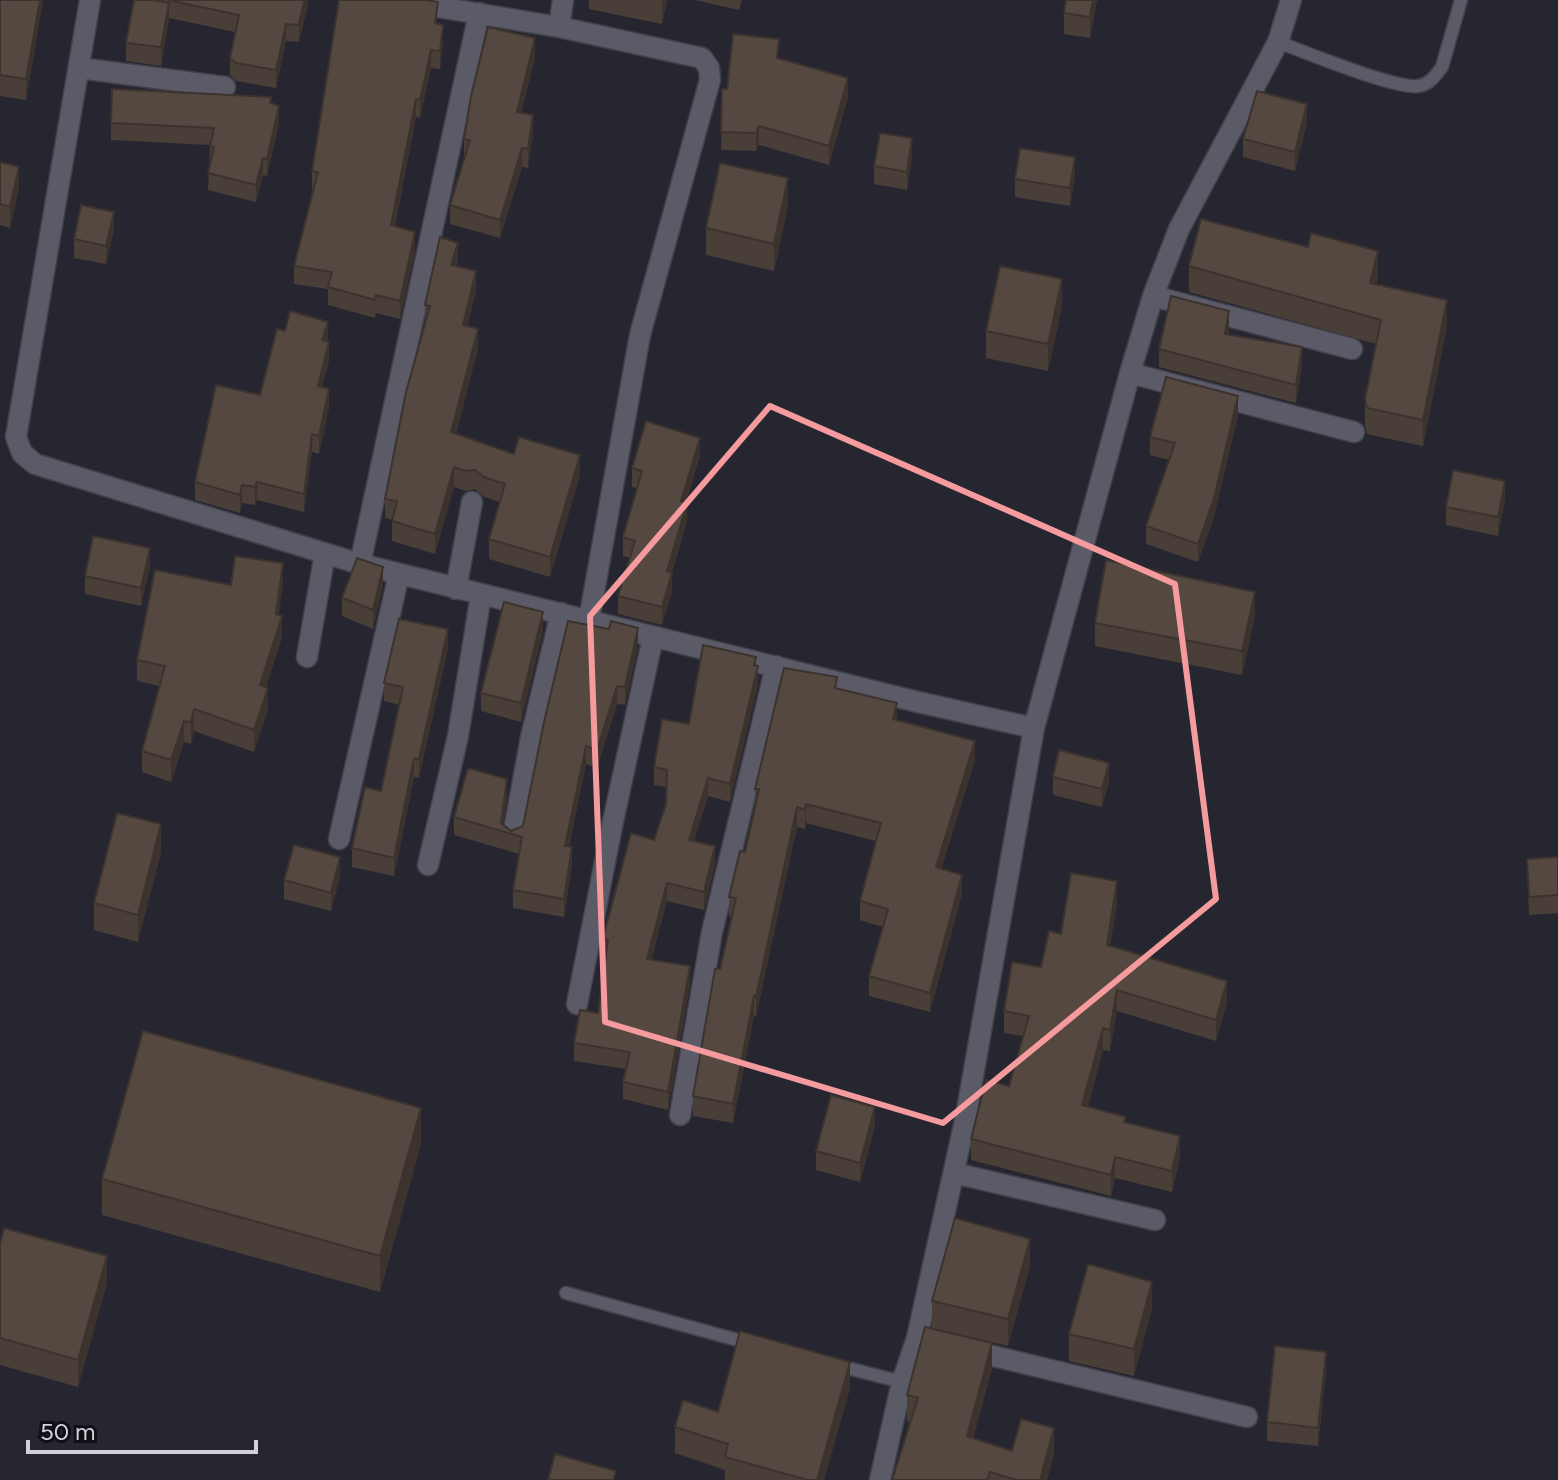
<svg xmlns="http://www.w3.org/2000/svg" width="1558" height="1480" viewBox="0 0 1558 1480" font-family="Figtree,sans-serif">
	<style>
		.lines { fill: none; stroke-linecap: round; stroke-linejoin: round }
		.lane-casing { stroke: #41414b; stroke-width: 15 }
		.street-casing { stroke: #41414b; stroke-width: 23 }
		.lane { stroke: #5b5b68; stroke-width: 12 }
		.street { stroke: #5b5b68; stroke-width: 20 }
		.wall { fill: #493e38 }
		.shaded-wall { fill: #3c322e }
		.building { fill: #554841; stroke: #3c322e; stroke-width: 2 }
		.marked { fill: none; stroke: #f59b9e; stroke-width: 6; stroke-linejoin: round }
	</style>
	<rect width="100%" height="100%" fill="#262631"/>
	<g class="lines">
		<defs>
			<path id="lane" d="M1278,42C1305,52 1394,89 1418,86C1429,85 1436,75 1442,67L1461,0
				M566,1293L752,1344
				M836,1365L902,1382"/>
			<path id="street" d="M90,0L16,437L22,453L35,464L360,564L918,702L1034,728
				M395,0L559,27L702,58L709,68L710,80L640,335L589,620
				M559,27L563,0
				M79,68L225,87
				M1153,296L1352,349
				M1130,373L1354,432
				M360,564L479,13
				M456,589L472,502
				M307,657L325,553
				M513,836L531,737L561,613
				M339,839L399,574
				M428,865L458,736L481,595
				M577,1004L612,826L653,637
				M680,1115L712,932L776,666
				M954,1173L1155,1220
				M968,1350L1247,1417
				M880,1480L902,1382L917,1338L966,1116L1034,728L1130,373L1153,296L1179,229L1278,42L1291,0"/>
		</defs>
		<!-- lane casing -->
		<use href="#lane" class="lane-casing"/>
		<!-- street casing -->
		<use href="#street" class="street-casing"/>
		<!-- lane -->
		<use href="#lane" class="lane"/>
		<!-- street -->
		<use href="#street" class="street"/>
	</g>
	<!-- wall -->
	<path class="wall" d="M0,0H43L26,100L0,96Z
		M134,0H308V4L299,42L286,41L276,88L236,81L230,75V58L235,32L169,18L161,66L126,61V43Z
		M589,0H667L662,24L589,9Z
		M695,0H742L739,10Z
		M1066,0H1097L1090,38L1064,34V13Z
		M437,24L443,43L440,69L431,68L420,118L416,117L395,226L415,250L400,319L376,313L375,318L328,305V289L294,284V266L314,189H312V171Z
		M535,57L521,113L533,133L528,168L522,167L500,238L450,224V205L464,157V139Z
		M779,58L848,97L829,165L759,145L756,151L721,150L722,89H727Z
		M271,104L279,123L267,176L263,175L256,202L208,190L210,145L111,140V123Z
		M1307,122L1295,171L1243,157V139Z
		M912,156L907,190L874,184V166Z
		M0,162L19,188L10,228L0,225Z
		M1075,175L1070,206L1015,197V179Z
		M788,205L774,271L706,255V228Z
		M114,230L106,264L74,258V239Z
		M458,263L457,266L476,291L467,327L478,349L456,434L514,454L580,475L550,577L489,559V539L500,502L484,497L475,489L466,491L454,487L435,554L392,541V520L385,518V499L425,324V305Z
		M1189,266L1378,277L1376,285L1447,326L1423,446L1367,434L1365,425V399L1376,344L1189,292Z
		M1062,306L1048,371L986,358V331Z
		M1229,330L1228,335L1302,366L1296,403L1159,367V349Z
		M327,341L329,360L322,387L329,407L319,454L312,452L304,512L257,500L255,505L242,503L240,513L195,500V482Z
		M1238,415L1214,517L1198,562L1146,544V526L1169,460L1150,455V437Z
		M700,456L686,502L687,521L672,573V592L662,625L618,614V596L630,558L623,556V537L637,488L632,487V468Z
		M1505,499L1498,536L1446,525V507Z
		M150,566L141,606L85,594V576Z
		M231,585H283L278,615L282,637L266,687L268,709L254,752L194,731L191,744L184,742L171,782L142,772V751L159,686L137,681V660Z
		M383,585L373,629L342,616V598Z
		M1255,616L1242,675L1095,646V623Z
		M543,631L521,722L481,711V693Z
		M638,646L625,705L617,704L597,768L586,764L569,847L572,865L564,917L513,908V890L519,854L454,835V817L507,797L503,825L511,831L523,826Z
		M448,648L419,778L414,777L394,876L352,867V848L381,791L400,705L384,701V683Z
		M756,665L758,684L730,802L708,796L694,841L715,864L704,910L667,901L651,960L690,984L668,1110L623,1099V1082L626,1069L574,1061V1043L598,1013L606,957L603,956V938L654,840L666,804V787L654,785V767L689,724Z
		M837,688L975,760L941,869L962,894L930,1012L869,996V976L883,927L860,920V901L876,841L806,823L805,829L797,827L756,1016H754L733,1123L693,1116V1096L732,917L729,916V897L745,852L755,806V789Z
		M1053,777L1109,781L1102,807L1053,795Z
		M161,852L138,942L94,930V903Z
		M1558,857V913L1529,915L1527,859Z
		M340,876L331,911L284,899V880Z
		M1117,903L1110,946L1227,1002L1216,1041L1117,1011L1110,1051L1103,1050L1088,1107L1126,1123L1180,1158L1172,1192L1115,1178L1111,1196L971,1160V1139L1009,1086L1023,1036L1004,1033V1011L1041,967Z
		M875,1126L860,1182L816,1170V1151Z
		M421,1144L380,1292L102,1215V1179Z
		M0,1244L107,1283L78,1387L0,1365Z
		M1030,1266L1008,1346L932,1328V1301Z
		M1152,1309L1134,1376L1069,1361V1334Z
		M992,1369L973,1438L1012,1451L1054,1454L1047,1480H892L910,1422L907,1421V1395Z
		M1326,1370L1318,1446L1267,1441V1422Z
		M850,1388L824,1480H725V1470L675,1453V1427L718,1412Z"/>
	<!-- shaded-wall -->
	<path class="shaded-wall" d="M40,0H43L26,100V79Z
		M304,0H308V4L299,42V25Z
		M662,0H667L662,24Z
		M1093,0H1097L1090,38V17Z
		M169,3V21L161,66V47Z
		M286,24V41L276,88V70Z
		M443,25V43L440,69V51Z
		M535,38V57L517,131V112Z
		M431,50V68L420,118V100Z
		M848,78V97L829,165V146Z
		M416,99V117L391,243V225Z
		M1307,104V122L1295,171V152Z
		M279,106V123L267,176V159Z
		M533,115V133L528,168V149Z
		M759,126V145L756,151V133Z
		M912,138V156L907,190V172Z
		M522,148V167L500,238V220Z
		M1075,157V175L1070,206V188Z
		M263,158V175L256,202V185Z
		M19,167V188L10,228V207Z
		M788,178V205L774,271V244Z
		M114,212V230L106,264V246Z
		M415,232V250L400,319V301Z
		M458,243V263L451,285V265Z
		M1378,251V277L1370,310V283Z
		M476,271V291L463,345V325Z
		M1062,279V306L1048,371V344Z
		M1447,300V326L1423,446V420Z
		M1229,311V330L1225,352V334Z
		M328,322V340L322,358V340Z
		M478,329V349L451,452V432Z
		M329,342V360L318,404V386Z
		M1302,347V366L1296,403V385Z
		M329,389V407L319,454V436Z
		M1238,396V415L1214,517L1198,562V544Z
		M312,434V452L304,512V494Z
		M700,438V456L681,519V501Z
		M580,455V475L550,577V557Z
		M454,467V487L435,554V534Z
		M1505,481V499L1498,536V517Z
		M257,482V500L255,505V487Z
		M242,485V503L240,513V495Z
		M687,503V521L667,590V571Z
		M150,548V566L141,606V588Z
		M283,563V585L276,635V614Z
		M383,567V585L373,629V610Z
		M672,573V592L662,625V607Z
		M1255,592V616L1242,675V651Z
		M543,612V631L521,722V703Z
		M282,616V637L260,706V685Z
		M638,628V646L625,705V687Z
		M448,629V648L419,778V759Z
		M756,657V675L758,666V684L730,802V784Z
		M617,686V704L597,768V750Z
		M268,688V709L254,752V730Z
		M897,703V723L893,719Z
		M194,709V731L191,744V722Z
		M184,721V742L171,782V760Z
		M975,741V760L936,887V867Z
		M586,746V764L565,864V846Z
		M414,758V777L394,876V858Z
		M1109,763V781L1102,807V789Z
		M708,778V796L689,858V840Z
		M507,779V797L502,831L501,823Z
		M806,804V823L805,829V810Z
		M797,807V827L756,1016V997Z
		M161,824V852L138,942V915Z
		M715,846V864L704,910V892Z
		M572,847V865L564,917V899Z
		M340,857V876L331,911V893Z
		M962,875V894L930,1012V993Z
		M1117,881V903L1107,966V945Z
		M667,883V901L647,977V959Z
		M690,966V984L668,1110V1092Z
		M1227,981V1002L1216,1041V1020Z
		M1117,990V1011L1110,1051V1030Z
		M754,996V1016L733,1123V1104Z
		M1103,1028V1050L1082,1127V1105Z
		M875,1107V1126L860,1182V1163Z
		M421,1108V1144L380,1292V1256Z
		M1180,1136V1158L1172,1192V1171Z
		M1115,1157V1178L1111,1196V1175Z
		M1030,1239V1266L1008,1346V1319Z
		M107,1256V1283L78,1387V1360Z
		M1152,1282V1309L1134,1376V1349Z
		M992,1343V1369L967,1462V1436Z
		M1326,1352V1370L1318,1446V1428Z
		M850,1362V1388L824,1480H817Z
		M1054,1428V1454L1047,1480H1040Z"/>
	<!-- building -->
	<path class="building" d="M0,0H40L26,79L0,75Z
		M134,0H153L169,3L161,47L126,43Z
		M168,0H304L299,25L286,24L276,70L236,63L230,58L239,15Z
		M339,0H425L438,2L435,23L443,25L440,51L431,50L420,100L416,99L391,225L415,232L400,301L376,295L375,300L328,287L332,272L294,266L318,172L312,171Z
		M1066,0H1093L1090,17L1064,13Z
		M488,27L535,38L517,112L533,115L528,149L522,148L500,220L450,205L470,140L464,139L471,96Z
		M733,34L779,39L777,58L848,78L829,146L759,126L756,133L721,132L722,89H727Z
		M112,89L271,97L270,103L279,106L267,159L263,158L256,185L208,173L214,147L210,146L214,128L111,123Z
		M1257,91L1307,104L1295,152L1243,139Z
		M880,133L912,138L907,172L874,166Z
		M1020,148L1075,157L1070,188L1015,179Z
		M0,162L19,167L10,207L0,204Z
		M720,163L788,178L774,244L706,228Z
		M81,205L114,212L106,246L74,239Z
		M1201,219L1308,247L1311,233L1378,251L1370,283L1447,300L1423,420L1367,408L1365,399L1381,320L1189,266Z
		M440,237L458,243L451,265L476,271L463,325L478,329L451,432L514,454L519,437L580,455L550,557L489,539L505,484L484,477L475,470L466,471L454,467L435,534L392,521L397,501L385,499L406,392L430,306L425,305Z
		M1000,266L1062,279L1048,344L986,331Z
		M1171,296L1229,311L1225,334L1302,347L1296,385L1159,349Z
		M290,311L328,322L322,340L329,342L318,386L329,389L319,436L312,434L304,494L257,482L255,487L242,485L240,495L195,482L216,385L260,395L277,329L285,331Z
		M1166,377L1238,396L1214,498L1198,544L1146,526L1175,443L1150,437Z
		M646,421L700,438L681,501L687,503L667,571L672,573L662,607L618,596L635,541L623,537L642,471L632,468Z
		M1453,470L1505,481L1498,517L1446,507Z
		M93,536L150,548L141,588L85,576Z
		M235,556L283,563L276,614L282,616L260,685L268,688L254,730L194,709L191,722L184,721L171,760L142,751L165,666L137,660L155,570L231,585Z
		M357,558L383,567L373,610L342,598Z
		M1106,560L1255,592L1242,651L1095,623Z
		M504,602L543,612L521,703L481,693Z
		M399,619L448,629L419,759L414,758L394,858L352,848L365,787L381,791L403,687L384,683Z
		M568,621L609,629L611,621L638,628L625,687L617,686L597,750L586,746L565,846L572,847L564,899L513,890L522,837L454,817L468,768L507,779L501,823L511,831L523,826L544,722Z
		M703,645L756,657L754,665L758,666L730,784L708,778L689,840L715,846L704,892L667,883L647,959L690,966L668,1092L623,1082L630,1052L574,1043L580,1010L598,1013L608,940L603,938L631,833L654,840L666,804L667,770L654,767L662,719L689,724Z
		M784,668L837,677L835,688L897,703L893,719L975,741L936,867L962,875L930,993L869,976L888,909L860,901L881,823L806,804L805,810L797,807L756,997L754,996L733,1104L693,1096L715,969H720L736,898L729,897L740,851L745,852L759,789H755Z
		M1059,750L1109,763L1102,789L1053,777Z
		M117,813L161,824L138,915L94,903Z
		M294,845L340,857L331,893L284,880Z
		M1558,857V895L1529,897L1527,859Z
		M1071,873L1117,881L1107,945L1227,981L1216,1020L1117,990L1110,1030L1103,1028L1082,1105L1126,1117L1124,1122L1180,1136L1172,1171L1115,1157L1111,1175L971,1139L986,1080L1009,1086L1029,1016L1004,1011L1012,962L1041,967L1049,931L1061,934Z
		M143,1031L421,1108L380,1256L102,1179Z
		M831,1095L875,1107L860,1163L816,1151Z
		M955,1218L1030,1239L1008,1319L932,1301Z
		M4,1228L107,1256L78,1360L0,1338V1244Z
		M1088,1264L1152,1282L1134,1349L1069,1334Z
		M925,1327L992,1343L967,1436L1012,1451L1021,1419L1054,1428L1040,1480H1017L990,1472L987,1480H892L918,1398L907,1395Z
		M740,1331L850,1362L817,1480H808L725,1457L728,1444L675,1427L683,1400L718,1412Z
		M1275,1346L1326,1352L1318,1428L1267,1422Z
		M555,1454L616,1471L613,1480H548Z"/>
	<!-- marked area -->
	<path class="marked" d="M770,406L1175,584L1216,899L943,1123L605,1022L590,616Z"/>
	<!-- scale -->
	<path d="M28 1440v12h228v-12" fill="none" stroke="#d1d1d9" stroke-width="4"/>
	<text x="40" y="1440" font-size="24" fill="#d1d1d9" stroke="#0f1015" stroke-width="6" paint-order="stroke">50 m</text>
</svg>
